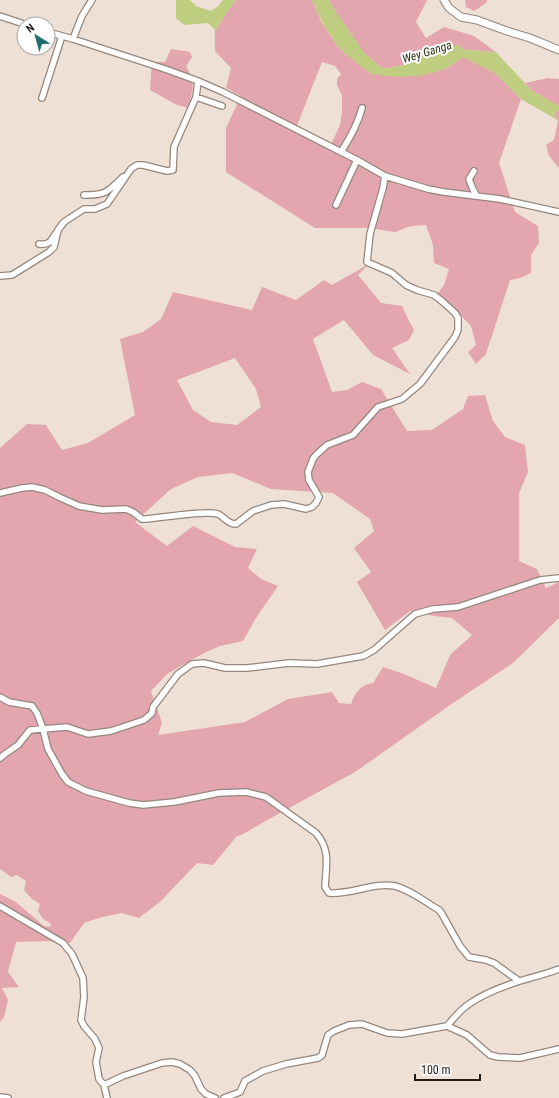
<svg xmlns="http://www.w3.org/2000/svg" width="559" height="1098" viewBox="0 0 559 1098" font-family="'Roboto Condensed',sans-serif">
	<style>
		.green { fill: #e3a5ae; fill-rule: evenodd }
		.water { fill: #bfcd81 }
		.lines { fill: none; stroke-linecap: round; stroke-linejoin: round }
		.minor-casing { stroke: #94877d; stroke-width: 8 }
		.major-casing { stroke: #94877d; stroke-width: 9 }
		.minor { stroke: #fff; stroke-width: 5.5 }
		.major { stroke: #fff; stroke-width: 7 }
		.labels { text-anchor: middle; dominant-baseline: central; stroke-width: 4; stroke-linejoin: round; paint-order: stroke }
		.water-label { font-size: 12px; font-style: italic; fill: #2e3312; stroke: #fff }
	</style>
	<rect width="100%" height="100%" fill="#eee0d4"/>
	<!-- green -->
	<path class="green" d="M236,0H312L322,23L339,48L371,74L446,69L463,56L495,73L521,99L499,163L515,212L538,226L539,243L531,255V273L520,278L510,280L486,354L476,364L468,352L476,345L471,326L448,302L434,299L444,285L449,269L434,263L433,245L426,225L411,226L395,232L369,228H315L226,172V128L241,96L226,88L231,68L215,51V30ZM322,62L335,66L341,74L337,79V85L342,95V113L340,125L330,147L296,128Z
		M329,0H427L416,22L426,38L444,27L474,36L496,52L466,50H440L400,66L383,69L364,53L333,8Z
		M465,0H487L486,3L474,11L466,7Z
		M171,49L190,52L192,57L186,66C196,84 193,89 188,108L175,104L150,90L152,62H165Z
		M548,78L559,79V106L532,91L525,83Z
		M557,110L559,111V168L549,156L546,145L554,140L558,121L554,116Z
		M369,264L358,275L381,303L402,306L408,319L414,330L409,340L392,348L410,374L373,355L344,320L313,339L332,392L347,390L362,382L381,389L407,431L432,430L463,409L468,396L485,395L493,421L505,437L525,445L528,472L519,493V561L537,569L546,588L559,582V618L513,663L453,703L355,772L278,814L243,834L236,837L213,865L197,863L161,901L139,918L122,913L102,917L84,923L70,943L48,941L16,942L8,972L19,987L2,988L8,1000L4,1017L0,1022V894L16,902L44,926L51,927L50,923L43,919L38,911L40,904L32,899L24,890L26,881L17,875L11,877L0,869V448L27,424L46,425L62,450L88,443L135,415L120,339L143,332L161,319L173,292L252,310L262,287L296,300L324,280L332,285ZM235,358L256,389L261,407L237,425L211,422L193,410L177,380ZM232,473L271,489L333,493L370,519L374,531L354,548L371,572L357,582L385,630L410,611L434,616L452,618L472,635L450,655L436,688L404,674L383,667L373,683C360,685 355,693 351,704L339,703L332,692L288,699L245,722L158,735L162,723L151,691L167,674L204,653L220,646L243,641L256,618L278,586L261,579L248,568L257,549L235,547L193,526L167,546L135,522L171,489L198,477Z"/>
	<!-- water -->
	<path class="water" d="M176,0H190L196,6L211,11L217,7L223,0H236L215,30L208,23L184,25L176,18Z
		M312,0H329L334,9L365,54L383,69L400,66L440,50L457,45L466,50L496,52L532,91L559,106V111L557,110L555,116L559,121L521,99L495,73L463,57L446,69L420,76L398,77L371,74L339,48L323,24Z"/>
	<g class="lines">
		<defs>
			<path id="minor" d="M0,16L24,24
				M48,32L73,39L168,70L198,81L223,92L357,160L385,176L428,189L444,192L500,199L559,212
				M73,39L82,16L92,0
				M196,97L222,106
				M42,98L62,36
				M341,152C350,138 358,124 362,108
				M474,171L469,179L472,187L476,195
				M84,195C107,195 107,192 123,177
				M336,205L357,160
				M39,244C50,245 50,242 56,233
				M0,276L12,275L49,252L54,247L58,230L64,222L84,209H95L107,204L131,169L137,165H143L167,171L173,170L174,147L196,97L198,81
				M0,493L22,488L32,487L45,490L61,498L79,506L102,510L126,509L133,512L142,519H146C161,518 205,510 218,514C225,517 227,524 236,524L253,511L271,505L284,504L306,509L312,507L316,503L319,497L309,480L308,472L313,459L316,455L327,445L353,435L378,407L402,399L420,384L455,337L458,330V318L455,313L443,302L434,295L417,290L406,285L392,273L367,262L370,234L383,188L385,176
				M0,697L9,702L32,706L37,713L43,729L48,749L62,774L68,782L86,791L129,803L143,805L174,802L219,793L246,792L266,797L316,833C331,850 326,866 325,887L329,893C350,895 374,882 395,886C411,890 425,902 439,910L442,914L460,946L469,957L486,960L494,963L519,981
				M0,758L5,754L18,745L30,730L67,727L88,734L111,731L144,720L152,713L153,707L178,674L192,664L204,663L225,668H247L289,663L317,664L363,656L374,650L415,614L433,609L458,607L540,580L559,578
				M0,906L63,943L72,954L83,978L84,997L81,1020L84,1026L95,1039L99,1048L96,1062L99,1079L104,1085L107,1098
				M447,1026C454,1018 460,1010 469,1004C483,994 504,986 520,981C533,977 546,974 559,969
				M104,1085L123,1076L162,1063L172,1062L180,1064L190,1070L195,1076L201,1089L206,1094L215,1098
				M0,1097L8,1098
				M224,1098L240,1092L245,1081L263,1071L286,1064L318,1058L322,1055L328,1035L334,1031L349,1025L362,1024L387,1033L402,1034L447,1026L467,1035L490,1055L498,1057L520,1058L559,1049"/>
			<path id="major" d="M444,0L449,8L461,17L477,20L507,31L530,38L559,50"/>
		</defs>
		<!-- minor casing -->
		<use href="#minor" class="minor-casing"/>
		<!-- major casing -->
		<use href="#major" class="major-casing"/>
		<!-- minor -->
		<use href="#minor" class="minor"/>
		<!-- major -->
		<use href="#major" class="major"/>
	</g>
	<g class="labels">
		<!-- water labels -->
		<g class="water-label">
			<text transform="translate(427 52) rotate(-17)">Wey Ganga</text>
		</g>
	</g>
	<!-- north arrow -->
	<g transform="translate(36 36) rotate(323)"><circle r="19" fill="#ffffff" stroke="#a6a4a2"/>
	<path d="M0-3L7 15L0 10L-7 15Z" fill="#206c6f"/>
	<text y="-6" font-size="11" font-weight="bold" text-anchor="middle" fill="#201b16">N</text>
	</g>
	<!-- scale -->
	<path d="M415 1074v6h65v-6" fill="none" stroke="#201b16" stroke-width="2"/>
	<text x="421" y="1074" font-size="12" fill="#201b16" stroke="#ffffff" stroke-width="3" paint-order="stroke">100 m</text>
</svg>
